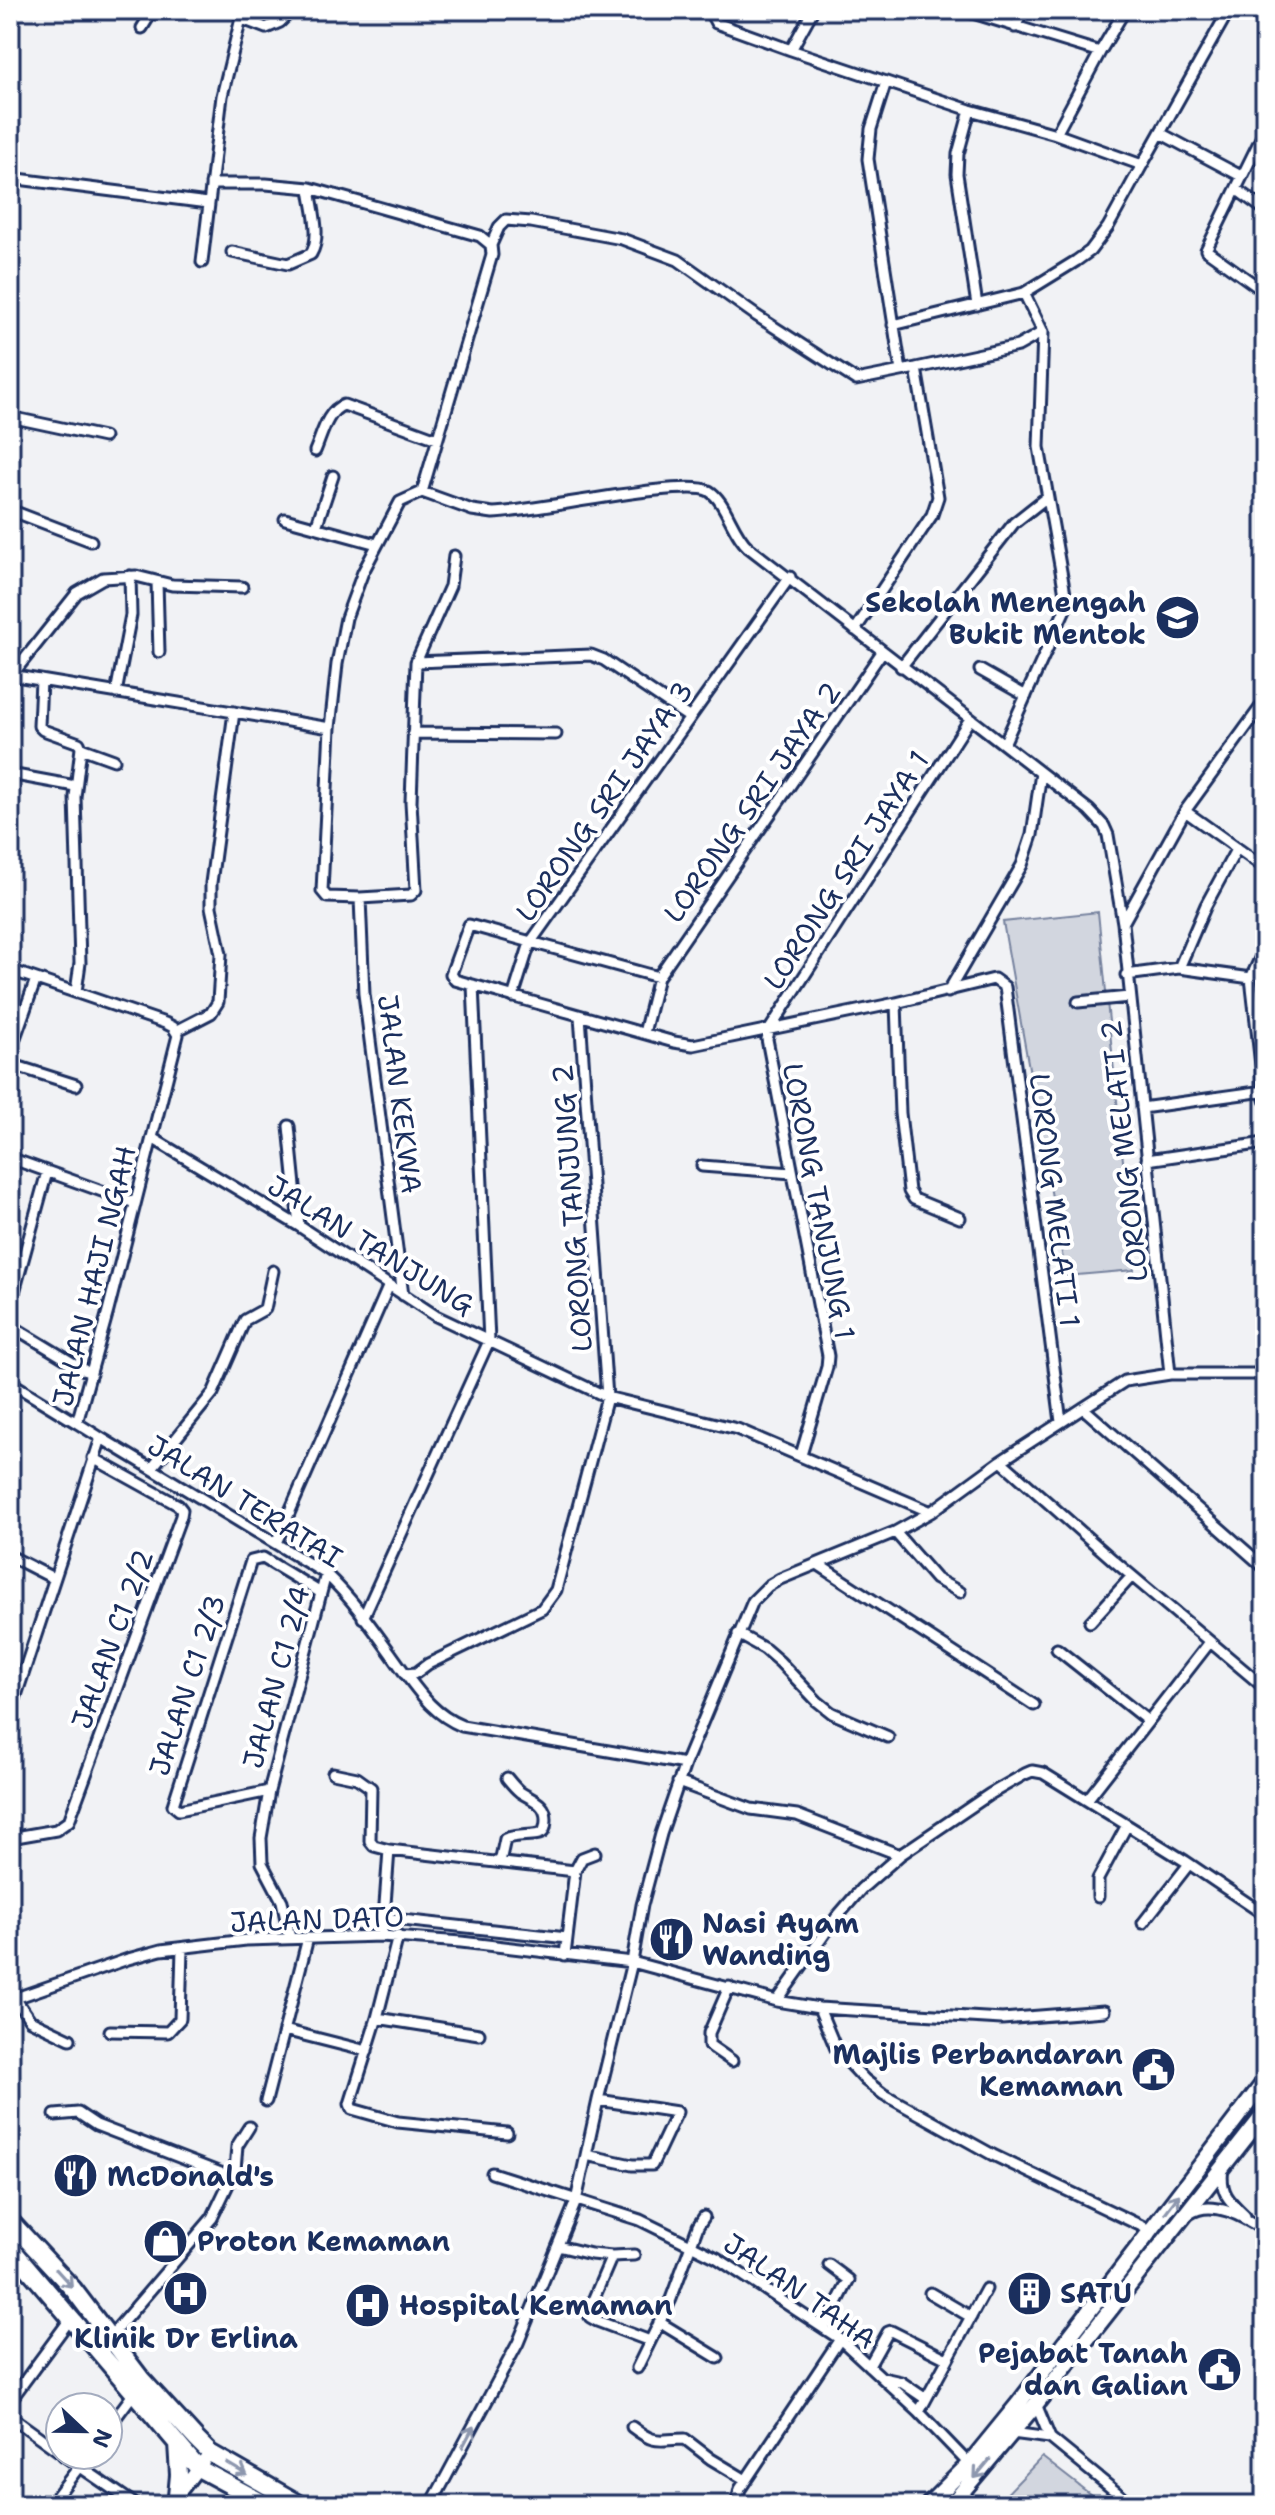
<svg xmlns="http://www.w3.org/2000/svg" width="1275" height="2515" viewBox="0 0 1275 2515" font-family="'Shantell Sans',sans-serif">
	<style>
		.green { fill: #d2d6df; stroke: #76829e; stroke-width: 2 }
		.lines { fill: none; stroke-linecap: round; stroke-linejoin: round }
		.minor-casing { stroke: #1b2f5e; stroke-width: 15 }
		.tertiary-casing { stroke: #1b2f5e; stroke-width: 17 }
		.primary-casing { stroke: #1b2f5e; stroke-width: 20 }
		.trunk-casing { stroke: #1b2f5e; stroke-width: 22 }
		.minor { stroke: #fff; stroke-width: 9 }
		.tertiary { stroke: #fff; stroke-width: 11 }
		.primary { stroke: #fff; stroke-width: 14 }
		.trunk { stroke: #fff; stroke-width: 16 }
		.oneway { stroke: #8d97ae }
		.labels { text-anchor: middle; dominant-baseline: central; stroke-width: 8; stroke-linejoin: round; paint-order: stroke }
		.poi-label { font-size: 28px; font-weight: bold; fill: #1b2f5e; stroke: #fff; text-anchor: start }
		.street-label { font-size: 28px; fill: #1b2f5e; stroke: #fff }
	</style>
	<rect width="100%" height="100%" fill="#f1f2f5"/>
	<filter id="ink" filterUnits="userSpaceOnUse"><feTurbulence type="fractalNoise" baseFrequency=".0125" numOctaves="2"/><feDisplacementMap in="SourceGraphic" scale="16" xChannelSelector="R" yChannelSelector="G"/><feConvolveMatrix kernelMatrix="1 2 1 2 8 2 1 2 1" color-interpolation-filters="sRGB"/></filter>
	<g filter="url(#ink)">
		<!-- green -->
		<path class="green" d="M1098,912L1134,1270L1066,1276L1003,922Z
			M1042,2457L1104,2505H996Z"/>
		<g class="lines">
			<defs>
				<path id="minor" d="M709,10L716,23L791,50L813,10
					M963,10L1100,52L1125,10
					M240,18L266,28L280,22L292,10
					M1015,27L1024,10
					M142,28L153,10
					M791,50L970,110L1056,134L1142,165L1229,10
					M970,110L958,154L957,174L977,305
					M1265,130L1206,250L1265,292
					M1160,133L1241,176
					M1056,134L1100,52
					M10,178L208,203
					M211,184H266L310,188L480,236L491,245L492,255L422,492
					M1236,189L1265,210
					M491,245L499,227L506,220L531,222L622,239L678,260L757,316L856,380L901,371
					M232,252L288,264L311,254C322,236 312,208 310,188
					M202,262L222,96L243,10
					M893,325L1024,293L1076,261L1090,251L1108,227L1142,165
					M916,368L1018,346L1043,332
					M10,417L104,437
					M315,451C322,435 327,410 344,405L437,439
					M422,492L472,510L493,513C531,512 687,478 709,491C726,501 732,533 748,547L1089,810L1104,826L1108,835L1123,923L1170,1374
					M422,492L400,502L363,572L346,618L337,664L330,728L322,891L327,897L360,898L411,895L416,890L411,802L416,662L450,586L454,556
					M10,510L91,541
					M285,519L377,544
					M316,527L333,476
					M157,582L159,652
					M855,630L932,515L938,497L916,368L901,371L868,159L871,129L886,82
					M416,662L591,655L604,660L690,718
					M901,667L1014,523L1047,497
					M980,670L1026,696
					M10,675L330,728
					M12,675L77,593L103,578L136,576L172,585L242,587
					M41,680L39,726L43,730L79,743L81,748L114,760
					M116,693L131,615L130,576
					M413,733L556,734
					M1004,744L1067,605L1039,447L1043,332L1024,293
					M10,774L75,786
					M1185,811L1265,868
					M360,898L364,994L403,1295
					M1123,923L1185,811L1265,701
					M1179,968L1206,905L1237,848
					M10,970L165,1023L173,1027L178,1035L108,1311L77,1423L101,1438L10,1714
					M1126,975L1179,968L1251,978
					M658,977L469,925L451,974L455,980L674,1042L693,1045L896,1003
					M1251,978L1265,1100
					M1251,978L1265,948
					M76,992L80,963L75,797L81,748
					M948,992L1022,865L1032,835L1041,773
					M513,997L530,943L790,577
					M1078,1002L1129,997
					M176,1031L211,1013L218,1002L221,954L211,907V883L234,712
					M644,1033L658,977L882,652
					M10,1052L36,979
					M10,1064L76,1085
					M1142,1108L1264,1091
					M289,1126L299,1226
					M152,1138L299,1226L436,1316L607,1397L737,1429L931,1512
					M10,1158L135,1203
					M1147,1160L1265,1143
					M702,1166L792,1173
					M960,1218L914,1199L909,1191L900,1113L896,1003L994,979L1005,987L1061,1422
					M10,1307L47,1172
					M10,1325L91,1374
					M10,1382L77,1423
					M1083,1408L1265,1568
					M101,1438L326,1574C356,1602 380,1639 404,1672C421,1695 435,1715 462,1726L685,1764
					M801,1455L827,1367L828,1356L767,1039L770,1029L970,719
					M1001,1461L1113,1560L1265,1688
					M152,1468L213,1393L245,1320L265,1309L273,1271
					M895,1532L936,1579L960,1592
					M276,1543L389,1285
					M10,1556L53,1578
					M819,1565L1034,1705
					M363,1618L489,1341L473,985
					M1090,1622L1132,1576
					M738,1634L765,1649L780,1662L817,1701L832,1713L888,1737
					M1057,1649L1148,1721
					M405,1674L416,1673L428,1664L542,1609L556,1590L607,1397L580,1016
					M333,1773L357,1778L371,1788L370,1841L374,1846L389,1850
					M678,1782L751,1809L797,1815L900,1855
					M269,1791L179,1810L173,1805L251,1561L263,1558L321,1593
					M1087,1800L1210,1642
					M10,1838L56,1830L69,1821L181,1516L182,1510L178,1505L93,1458
					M500,1862L505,1839C514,1834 539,1837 543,1832C545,1829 546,1822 546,1819C546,1803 532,1800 520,1792C515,1788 511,1783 507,1778
					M1098,1897V1879L1127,1825
					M384,1918L389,1850L575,1871
					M1143,1923L1189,1864
					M381,1936L384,1918L567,1938
					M398,1936L377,2018L350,2104L352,2109L398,2122L507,2133
					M290,1938L282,1901L262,1863L261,1838L269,1791L326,1574
					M565,1955L575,1871L582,1858L595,1853
					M729,1987L709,2033V2045L732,2061
					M15,1998L30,2020L70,2039
					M10,2000L128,1959L161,1950L246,1940L381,1936L461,1942L632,1962L777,2001L819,2008L836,2049L865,2080L883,2094L993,2155L1152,2231
					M777,2001L836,1918L861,1889L900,1855L990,1794L1025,1774L1032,1771L1043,1773L1185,1861L1265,1915
					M819,2008L1002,2019L1104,2011
					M377,2018L479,2034
					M284,2030L367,2051
					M110,2031L168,2032L180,2019L182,1948
					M266,2101L308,1938
					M55,2115L78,2113L96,2125L231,2177
					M586,2155L632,2165H652L677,2112L598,2100
					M1223,2168C1219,2192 1229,2201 1245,2216
					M492,2173L640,2220L717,2258L840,2339L919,2412L969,2464
					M1189,2214C1212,2198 1244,2217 1265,2231
					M558,2246L591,2254L612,2256
					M634,2255L612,2256L588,2312L590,2317L597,2321L650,2341
					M930,2293L971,2317
					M659,2322L718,2358
					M824,2328L849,2280L829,2265
					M109,2338L212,2218L235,2170L237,2146L249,2127
					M869,2366L888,2332L891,2331L947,2359
					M637,2368L671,2299L698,2226L704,2217
					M883,2378L901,2382L926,2399
					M10,2401L71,2318
					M1036,2404L1050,2438L1132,2505
					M919,2412L986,2289
					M10,2416L60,2452
					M632,2427C657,2446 658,2439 685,2439L711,2459L746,2480
					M108,2428L134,2393
					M1012,2433L1050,2438
					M63,2455L136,2505
					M50,2505L88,2455
					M431,2505L518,2343L576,2201L598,2100L632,1962L642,1905L661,1834L685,1764L753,1601L768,1586L780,1579L895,1532L931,1512L1001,1461L1125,1381L1170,1374H1265
					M736,2505L740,2489L840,2339"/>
				<path id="tertiary" d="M170,2505L210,2453"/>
				<path id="primary" d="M928,2505L969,2464L1018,2404L1265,2081
					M951,2505L1036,2404L1265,2113"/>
				<path id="trunk" d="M10,2221L73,2289L142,2380L196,2439L210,2453L301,2505
					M10,2247L198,2468L267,2505
					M177,2496L179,2475L177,2443"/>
			</defs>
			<!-- minor casing -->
			<use href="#minor" class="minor-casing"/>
			<!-- tertiary casing -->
			<use href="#tertiary" class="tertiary-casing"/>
			<!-- primary casing -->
			<use href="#primary" class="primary-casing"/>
			<!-- trunk casing -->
			<use href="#trunk" class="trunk-casing"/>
			<!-- minor -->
			<use href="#minor" class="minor"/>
			<!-- tertiary -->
			<use href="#tertiary" class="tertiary"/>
			<!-- primary -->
			<use href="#primary" class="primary"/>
			<!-- trunk -->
			<use href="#trunk" class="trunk"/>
		</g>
		<!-- one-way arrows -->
		<defs><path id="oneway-shaft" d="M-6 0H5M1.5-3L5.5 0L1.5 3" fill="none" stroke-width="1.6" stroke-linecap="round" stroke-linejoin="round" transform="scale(2)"/></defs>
		<g class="oneway">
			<use href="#oneway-shaft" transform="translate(1172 2204) rotate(-53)"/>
			<use href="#oneway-shaft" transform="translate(64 2278) rotate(48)"/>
			<use href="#oneway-shaft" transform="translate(468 2437) rotate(-62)"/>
			<use href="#oneway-shaft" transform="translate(237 2469) rotate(31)"/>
			<use href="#oneway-shaft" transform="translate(982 2469) rotate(130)"/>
		</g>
	</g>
	<!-- icons -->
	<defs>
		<symbol id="school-disc" viewBox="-11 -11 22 22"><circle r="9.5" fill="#1b2f5e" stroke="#fff"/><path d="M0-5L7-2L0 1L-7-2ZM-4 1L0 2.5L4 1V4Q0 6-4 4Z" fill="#fff"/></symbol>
		<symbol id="restaurant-disc" viewBox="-11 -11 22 22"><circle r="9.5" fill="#1b2f5e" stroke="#fff"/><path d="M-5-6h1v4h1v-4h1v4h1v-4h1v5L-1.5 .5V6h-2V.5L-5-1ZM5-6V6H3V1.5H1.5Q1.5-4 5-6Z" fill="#fff"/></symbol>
		<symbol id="civic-disc" viewBox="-11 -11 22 22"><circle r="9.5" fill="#1b2f5e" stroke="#fff"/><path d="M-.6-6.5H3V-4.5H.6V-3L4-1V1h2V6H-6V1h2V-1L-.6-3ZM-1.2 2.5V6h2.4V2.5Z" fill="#fff"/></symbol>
		<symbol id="shop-disc" viewBox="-11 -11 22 22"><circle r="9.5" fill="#1b2f5e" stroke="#fff"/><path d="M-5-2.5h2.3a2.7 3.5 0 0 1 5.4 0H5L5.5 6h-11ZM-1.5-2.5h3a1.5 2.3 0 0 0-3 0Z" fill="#fff"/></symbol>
		<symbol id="hospital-disc" viewBox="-11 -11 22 22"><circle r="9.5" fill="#1b2f5e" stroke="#fff"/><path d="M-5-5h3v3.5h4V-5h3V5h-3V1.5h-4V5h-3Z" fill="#fff"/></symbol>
		<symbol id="building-disc" viewBox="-11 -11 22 22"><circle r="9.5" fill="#1b2f5e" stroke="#fff"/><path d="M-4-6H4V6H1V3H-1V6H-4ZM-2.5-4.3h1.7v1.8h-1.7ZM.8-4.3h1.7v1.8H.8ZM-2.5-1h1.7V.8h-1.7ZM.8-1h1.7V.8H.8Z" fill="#fff"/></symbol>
	</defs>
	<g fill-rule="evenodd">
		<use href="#school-disc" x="1152" y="592" width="51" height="51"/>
		<use href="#restaurant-disc" x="646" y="1914" width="51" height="51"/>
		<use href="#civic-disc" x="1128" y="2044" width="51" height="51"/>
		<use href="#restaurant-disc" x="50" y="2150" width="51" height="51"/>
		<use href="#shop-disc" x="140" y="2216" width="51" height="51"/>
		<use href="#hospital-disc" x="160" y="2268" width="51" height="51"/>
		<use href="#building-disc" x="1004" y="2268" width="51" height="51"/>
		<use href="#hospital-disc" x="342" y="2280" width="51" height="51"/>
		<use href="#civic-disc" x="1194" y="2344" width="51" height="51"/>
	</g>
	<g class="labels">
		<!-- poi labels -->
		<g class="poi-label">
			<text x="1146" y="602" text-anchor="end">Sekolah Menengah<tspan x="1146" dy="32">Bukit Mentok</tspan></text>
			<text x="702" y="1923">Nasi Ayam<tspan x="702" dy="32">Wanding</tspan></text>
			<text x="1123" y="2054" text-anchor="end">Majlis Perbandaran<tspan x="1123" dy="32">Kemaman</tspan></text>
			<text x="107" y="2176">McDonald's</text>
			<text x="197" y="2241">Proton Kemaman</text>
			<text x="1060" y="2293">SATU</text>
			<text x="399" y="2305">Hospital Kemaman</text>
			<text x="186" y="2338" text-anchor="middle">Klinik Dr Erlina</text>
			<text x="1188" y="2353" text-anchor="end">Pejabat Tanah<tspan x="1188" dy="32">dan Galian</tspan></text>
		</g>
		<!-- street labels -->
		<g class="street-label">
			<text transform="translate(604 801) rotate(-55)">LORONG SRI JAYA 3</text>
			<text transform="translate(752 802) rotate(-55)">LORONG SRI JAYA 2</text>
			<text transform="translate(846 870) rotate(-57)">LORONG SRI JAYA 1</text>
			<text transform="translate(400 1094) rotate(83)">JALAN KEKWA</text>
			<text transform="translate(1124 1151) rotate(-96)">LORONG MELATI 2</text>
			<text transform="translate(1055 1200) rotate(83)">LORONG MELATI 1</text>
			<text transform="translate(819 1201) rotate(79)">LORONG TANJUNG 1</text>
			<text transform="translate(572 1208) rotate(-94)">LORONG TANJUNG 2</text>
			<text transform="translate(371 1245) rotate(32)">JALAN TANJUNG</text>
			<text transform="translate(94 1276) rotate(-76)">JALAN HAJI NGAH</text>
			<text transform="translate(245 1501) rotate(32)">JALAN TERATAI</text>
			<text transform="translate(112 1639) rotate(-70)">JALAN C1 2/2</text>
			<text transform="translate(276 1677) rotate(-75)">JALAN C1 2/4</text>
			<text transform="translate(187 1685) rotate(-72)">JALAN C1 2/3</text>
			<text transform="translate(317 1919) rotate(-2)">JALAN DATO</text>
			<text transform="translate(800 2291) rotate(35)">JALAN TAHA</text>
		</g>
	</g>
	<!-- margin -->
	<rect width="1275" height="2515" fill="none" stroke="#fff" stroke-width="40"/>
	<rect x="20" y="20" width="1235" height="2475" fill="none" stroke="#1b2f5e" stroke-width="3" filter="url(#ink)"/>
	<!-- north arrow -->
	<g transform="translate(84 2431) rotate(112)"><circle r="38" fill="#ffffff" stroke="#a4acbf" stroke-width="2"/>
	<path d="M0-6L14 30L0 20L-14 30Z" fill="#1b2f5e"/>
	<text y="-12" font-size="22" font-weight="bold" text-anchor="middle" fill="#1b2f5e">N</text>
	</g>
</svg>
